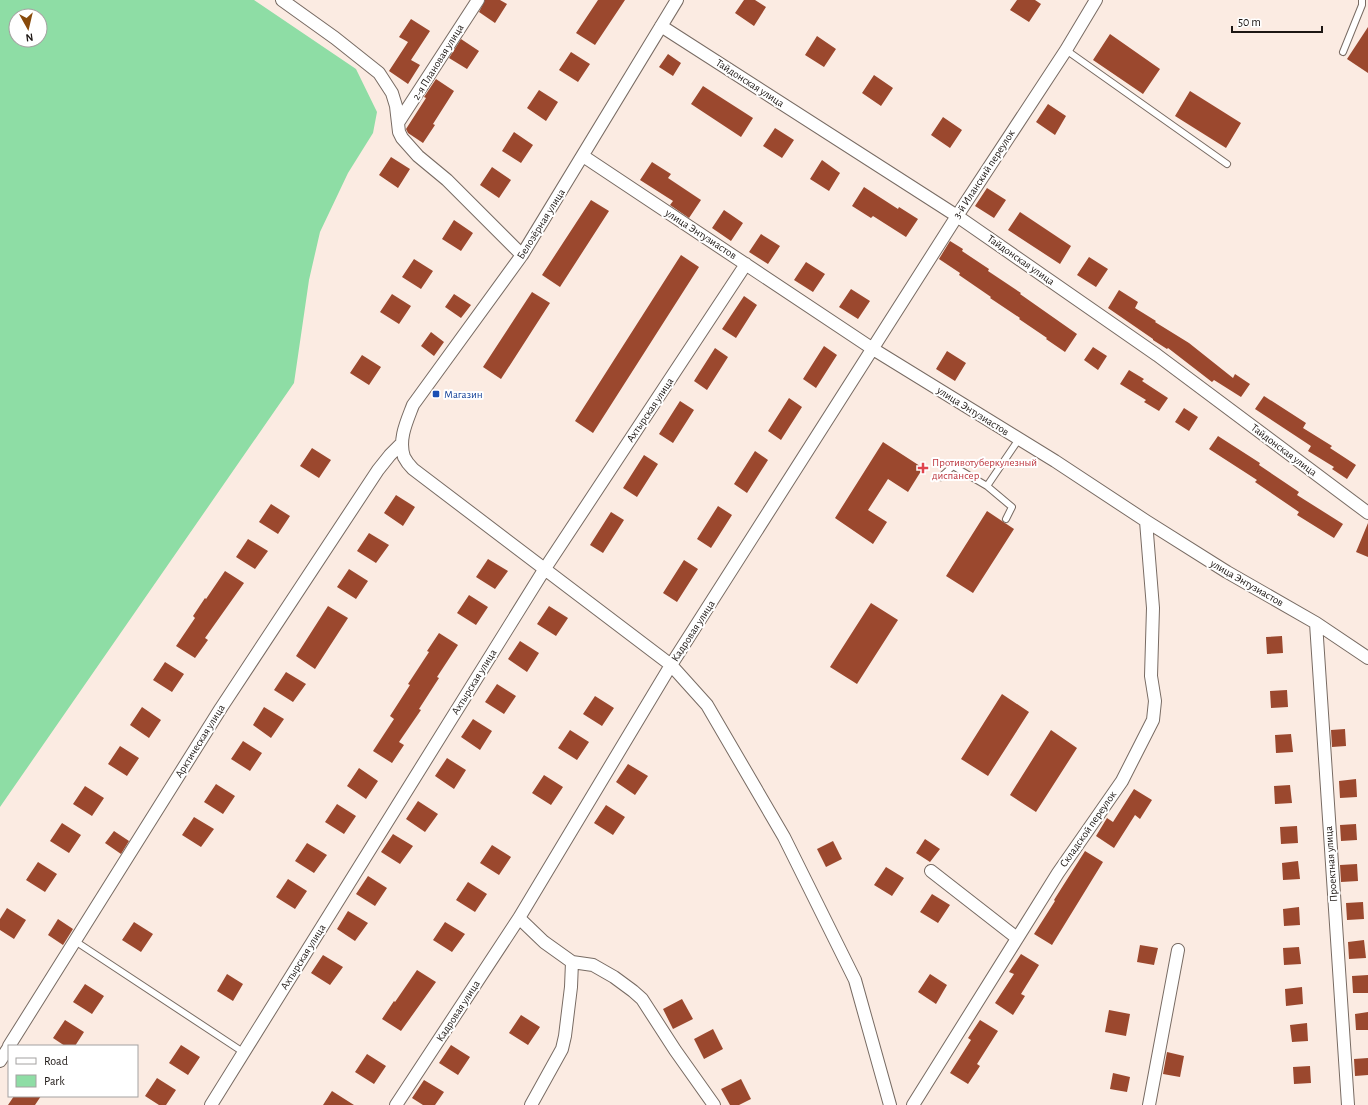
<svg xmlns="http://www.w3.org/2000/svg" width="1368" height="1105" viewBox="0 0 1368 1105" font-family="'Alegreya Sans',sans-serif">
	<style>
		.green { fill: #8edda5; fill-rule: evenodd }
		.building { fill: #9b482e }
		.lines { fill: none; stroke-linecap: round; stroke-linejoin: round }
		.lane-casing { stroke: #786b63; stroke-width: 8 }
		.street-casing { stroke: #786b63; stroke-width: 14 }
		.lane { stroke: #fff; stroke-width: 6 }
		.street { stroke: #fff; stroke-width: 12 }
		.transit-dot { fill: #1a4fb4; stroke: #fff; stroke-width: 1.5 }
		.health-dot { fill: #e0444e; stroke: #fff; stroke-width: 1.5 }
		.labels { text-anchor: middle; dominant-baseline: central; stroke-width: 4; stroke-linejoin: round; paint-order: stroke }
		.street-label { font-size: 11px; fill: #1c1613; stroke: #fff }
		.transit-label { font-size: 11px; fill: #164399; stroke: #fff; text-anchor: start }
		.health-label { font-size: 11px; fill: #be3a42; stroke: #fff; text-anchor: start }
	</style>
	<rect width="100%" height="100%" fill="#fbebe2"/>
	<!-- green -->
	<path class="green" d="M0,0H254L356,69L377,112L373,133L348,173L320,232L309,280L294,383L0,807ZM16,16H40V40H16Z"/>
	<!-- building -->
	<path class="building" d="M485,0H500L507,4L495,23L479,12Z
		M598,0H625L595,45L576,33Z
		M744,0H755L766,7L754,26L735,13Z
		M1017,0H1035L1041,4L1029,22L1010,10Z
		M411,19L430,31L411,60L420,65L408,84L389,71L408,42L399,37Z
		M1368,27V73L1347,59Z
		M1110,34L1160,69L1143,94L1093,60Z
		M817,36L836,49L824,67L805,55Z
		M461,39L479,51L467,69L449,58Z
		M571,52L590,64L578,82L559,70Z
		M668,54L681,63L673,76L659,67Z
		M874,75L893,88L881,106L862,93Z
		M436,79L454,91L433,124L435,125L423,143L408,133L406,129L426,98L424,97Z
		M703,86L753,118L741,137L691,104Z
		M539,90L558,102L546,121L527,108Z
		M1190,91L1241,123L1226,148L1175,116Z
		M1048,104L1066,116L1055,135L1036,122Z
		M943,117L962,130L950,148L931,135Z
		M775,128L794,140L782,158L763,146Z
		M514,132L533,145L521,163L502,151Z
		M391,157L410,169L398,188L379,175Z
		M822,160L840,173L829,191L810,179Z
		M652,162L671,174L668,178L701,200L689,218L670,205L673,201L640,180Z
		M492,167L511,180L499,198L480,185Z
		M864,187L898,209L899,207L918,219L906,237L873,216L871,218L852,206Z
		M987,188L1006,200L994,218L975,206Z
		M591,200L609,211L560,287L542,275Z
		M724,210L743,223L731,241L712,228Z
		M1020,212L1071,246L1060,264L1008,230Z
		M454,220L473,233L461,251L442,239Z
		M761,234L780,246L768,264L749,252Z
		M950,241L963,249L962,251L989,269L988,271L1021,293L1020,294L1077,334L1065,352L1046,339L1047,338L1019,319L1020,318L990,298L991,297L959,275L960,273L939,259Z
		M681,255L699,267L593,433L575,421Z
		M1089,257L1108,269L1096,287L1077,275Z
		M414,259L433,271L421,289L402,277Z
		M806,262L825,274L813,292L794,280Z
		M851,289L870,301L858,319L839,307Z
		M1119,290L1138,302L1135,308L1156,321L1155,322L1189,343L1233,378L1235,374L1250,384L1241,397L1214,380L1212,382L1168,348L1167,349L1153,340V339L1108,308Z
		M532,292L550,303L501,379L483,367Z
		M392,294L411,306L399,324L380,312Z
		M454,294L471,305L461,318L445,307Z
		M744,296L757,305L736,338L722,329Z
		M431,332L444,342L434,356L421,346Z
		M824,346L837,355L816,388L803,379Z
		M1093,347L1107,356L1098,370L1084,360Z
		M715,348L728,357L707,390L694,381Z
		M947,351L966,363L955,381L936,369Z
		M362,355L381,367L369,385L350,373Z
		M1129,370L1144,379L1142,381L1168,398L1159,411L1144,402L1146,400L1120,384Z
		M1264,396L1306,423L1303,428L1332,446L1330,448L1356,465L1347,479L1332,469L1334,467L1308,451L1311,446L1255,409Z
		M789,398L802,407L781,440L768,431Z
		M680,401L694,410L673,443L659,434Z
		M1184,408L1198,417L1189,431L1175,422Z
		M1218,436L1260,463L1259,465L1299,492L1297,495L1343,524L1334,538L1297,515L1299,512L1255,482L1257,480L1209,449Z
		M883,442L923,468L908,492L888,479L868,510L887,522L873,544L835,518Z
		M312,448L331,460L319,478L300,466Z
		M755,451L768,460L747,493L734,484Z
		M644,455L658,464L637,497L623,488Z
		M396,495L415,507L403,526L384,513Z
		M271,504L290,516L278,534L259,522Z
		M718,506L732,515L711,548L697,539Z
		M987,511L1014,529L973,593L946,576Z
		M611,512L624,520L603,553L590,545Z
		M1368,523V557L1356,552Z
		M369,533L389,545L376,563L357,551Z
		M248,539L268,551L255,569L236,557Z
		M488,559L508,571L495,589L476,577Z
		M684,560L698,569L677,602L663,593Z
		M349,569L368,581L356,599L337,587Z
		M225,571L244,583L205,638L208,640L195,658L176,646L195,618L193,616L205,598L206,599Z
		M469,595L488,607L476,625L457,613Z
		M871,603L898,620L857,684L830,667Z
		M328,606L348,618L315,669L296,656Z
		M549,606L568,618L556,636L537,624Z
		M439,633L458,645L437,677L439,678L419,709L421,710L399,742L404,745L392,763L373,751L394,719L390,716L410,685L408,684L429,652L427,651Z
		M1282,636L1283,653L1267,654L1266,637Z
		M520,641L539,653L527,672L508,659Z
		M165,662L184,674L172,692L153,680Z
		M286,672L306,684L293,702L274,690Z
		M497,684L516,696L504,714L485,702Z
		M1287,690L1288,707L1271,708L1270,691Z
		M1002,694L1029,712L988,776L961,759Z
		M595,696L614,708L602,726L583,714Z
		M142,707L161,720L149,738L130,725Z
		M264,707L284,719L271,738L253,725Z
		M473,719L492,731L480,750L461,737Z
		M1345,729L1346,746L1332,747L1331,730Z
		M570,730L589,742L577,760L558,748Z
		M1051,730L1077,748L1036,812L1010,795Z
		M1291,734L1293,752L1276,753L1275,735Z
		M243,741L262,753L250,771L231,759Z
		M120,746L139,758L127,776L108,764Z
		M447,758L466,770L454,789L435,776Z
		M628,764L648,776L635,795L616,782Z
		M359,768L378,781L366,799L347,786Z
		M544,775L563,787L551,805L532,793Z
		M1356,779L1357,797L1340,798L1339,781Z
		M216,784L235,796L223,814L204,802Z
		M1290,785L1292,803L1275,804L1274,786Z
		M85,786L104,798L92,816L73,804Z
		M1134,789L1152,800L1140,819L1135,815L1114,848L1096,836L1107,818L1113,822Z
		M418,801L438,814L425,832L406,819Z
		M337,804L356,816L344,834L325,822Z
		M606,805L625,817L613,835L594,823Z
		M194,817L214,829L201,847L182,835Z
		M62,823L81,835L69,853L50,841Z
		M1356,824L1357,840L1341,841L1340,825Z
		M1297,826L1298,843L1281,844L1280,827Z
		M114,831L129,841L121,854L105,843Z
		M393,834L413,846L400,864L381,852Z
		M925,839L940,849L930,862L916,853Z
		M833,841L842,859L826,867L817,849Z
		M307,843L327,855L314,873L295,861Z
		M492,845L511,857L499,875L480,863Z
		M1085,851L1103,862L1052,945L1034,934L1055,901L1054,900Z
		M1298,861L1300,879L1283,880L1282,863Z
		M38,862L57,874L45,892L26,880Z
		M1357,864L1358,881L1341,882L1340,865Z
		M886,867L904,878L892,896L874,885Z
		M368,876L387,888L375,906L356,894Z
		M288,879L307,891L295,909L276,897Z
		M468,882L487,894L475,912L456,900Z
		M932,894L950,905L938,923L920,912Z
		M1363,902L1364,919L1347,920L1346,903Z
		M1299,907L1300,925L1284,926L1283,909Z
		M7,908L26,920L14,939L0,930V919Z
		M348,911L368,923L355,941L337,929Z
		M58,919L73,929L63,945L48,935Z
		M134,922L153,934L141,952L122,940Z
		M445,922L465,934L452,952L433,940Z
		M1364,940L1366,958L1349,959L1348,942Z
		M1140,945L1158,948L1154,965L1137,962Z
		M1299,947L1301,964L1284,965L1283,948Z
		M1021,954L1039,965L1021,994L1025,996L1013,1015L995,1003L1014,974L1009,972Z
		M323,955L343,967L330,985L311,973Z
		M417,970L436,982L401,1031L382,1019L394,1001L395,1002Z
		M227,974L243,984L233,1001L217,991Z
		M930,974L947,985L936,1004L918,992Z
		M1368,975V993H1353L1352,976Z
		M85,984L104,996L92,1014L73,1002Z
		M1302,987L1303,1004L1286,1006L1285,989Z
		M682,999L693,1019L673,1029L663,1009Z
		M1109,1010L1130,1014L1126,1036L1105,1032Z
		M1368,1012V1030H1356L1355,1014Z
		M521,1015L540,1027L528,1045L509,1033Z
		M65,1020L84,1032L75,1046H65L53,1038Z
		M980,1020L998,1031L977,1064L980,1066L968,1084L950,1073L971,1040L968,1038Z
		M1307,1023L1308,1041L1292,1042L1290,1025Z
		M713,1029L723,1049L704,1059L694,1039Z
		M181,1045L200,1057L188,1075L169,1063Z
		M451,1045L470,1057L458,1075L439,1063Z
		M1167,1052L1184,1056L1180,1077L1163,1074Z
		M367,1054L386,1066L374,1084L355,1072Z
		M1368,1058V1075L1355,1076L1354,1059Z
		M1310,1066L1311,1083L1294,1084L1293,1067Z
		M1113,1073L1130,1077L1127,1092L1110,1089Z
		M157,1078L176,1090L166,1105H159L145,1096Z
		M741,1079L751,1099L739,1105H730L721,1089Z
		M424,1080L444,1092L435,1105H423L412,1098Z
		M332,1091L354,1105H323Z
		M14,1096H41L35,1105H8Z"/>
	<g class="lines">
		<defs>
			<path id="lane" d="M1066,50L1227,164
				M1343,52L1362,5V0
				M941,477L953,466L987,486L1019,439
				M987,486L1012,507L1006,519
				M75,941L243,1052"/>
			<path id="street" d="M282,0L335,38L379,73L392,93L396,106L399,132L402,138L418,156L447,180L522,255
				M677,0L522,255L413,405C407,421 398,439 404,457C406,461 410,466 413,469L671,665L707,705L784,837L855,980L890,1105
				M661,26L957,216L1157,355L1368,513
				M398,123L478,0
				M583,156L873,349L1055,461L1146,521L1227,572L1316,623L1368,658
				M1316,623L1348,1105
				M931,871L1017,938
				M519,918L544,942L572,962L571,987L565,1036L562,1049L531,1105
				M572,962L593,965L614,977L633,991L642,999L675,1050L714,1105
				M9,1046L221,708L378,470L390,455L402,443
				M0,1061L9,1047
				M211,1105L544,570L746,264
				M396,1105L519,918L671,665L957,216L1066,50L1096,0
				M913,1105L1058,873L1122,781L1153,720L1155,701L1151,676L1153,608L1146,521
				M1149,1105L1178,950"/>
		</defs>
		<!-- lane casing -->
		<use href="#lane" class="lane-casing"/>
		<!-- street casing -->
		<use href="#street" class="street-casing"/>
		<!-- lane -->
		<use href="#lane" class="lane"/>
		<!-- street -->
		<use href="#street" class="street"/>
	</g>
	<!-- markers -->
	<rect class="transit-dot" x="432" y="390" width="8" height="8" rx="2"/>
	<path class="health-dot" d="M921 462h4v4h4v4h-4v4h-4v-4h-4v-4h4z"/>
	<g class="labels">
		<!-- street labels -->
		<g class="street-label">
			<text transform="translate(438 62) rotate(-58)">2-я Плановая улица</text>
			<text transform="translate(750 83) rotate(33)">Тайдонская улица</text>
			<text transform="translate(984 174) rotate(-57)">3-й Иланский переулок</text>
			<text transform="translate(541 224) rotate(-58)">Белозёрная улица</text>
			<text transform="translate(701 234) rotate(33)">улица Энтузиастов</text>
			<text transform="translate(1021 260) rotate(35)">Тайдонская улица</text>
			<text transform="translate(650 410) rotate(-56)">Ахтырская улица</text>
			<text transform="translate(973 411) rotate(32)">улица Энтузиастов</text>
			<text transform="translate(1284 450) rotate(37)">Тайдонская улица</text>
			<text transform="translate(1247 583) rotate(30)">улица Энтузиастов</text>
			<text transform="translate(693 631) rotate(-57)">Кадровая улица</text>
			<text transform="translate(474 682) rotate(-58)">Ахтырская улица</text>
			<text transform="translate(200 741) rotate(-58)">Арктическая улица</text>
			<text transform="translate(1088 829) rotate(-55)">Складской переулок</text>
			<text transform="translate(1331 864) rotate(-94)">Проектная улица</text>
			<text transform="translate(303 957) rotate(-58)">Ахтырская улица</text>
			<text transform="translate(458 1011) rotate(-57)">Кадровая улица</text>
		</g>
		<!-- transit labels -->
		<g class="transit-label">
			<text x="444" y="394">Магазин</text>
		</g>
		<!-- health labels -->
		<g class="health-label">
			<text x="932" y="462">Противотуберкулезный<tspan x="932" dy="13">диспансер</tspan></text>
		</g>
	</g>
	<!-- legend -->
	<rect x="8" y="1045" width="130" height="52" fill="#ffffff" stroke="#a4a2a1"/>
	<rect x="16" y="1058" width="20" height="6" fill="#ffffff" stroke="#a4a2a1"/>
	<text x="44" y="1065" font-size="12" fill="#1c1613">Road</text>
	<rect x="16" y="1075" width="20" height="12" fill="#8edda5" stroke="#a4a2a1"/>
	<text x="44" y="1085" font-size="12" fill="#1c1613">Park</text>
	<!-- north arrow -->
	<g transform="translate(28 28) rotate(172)"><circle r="19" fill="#ffffff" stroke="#a4a2a1"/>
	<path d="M0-3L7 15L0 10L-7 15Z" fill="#884a0b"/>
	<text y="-6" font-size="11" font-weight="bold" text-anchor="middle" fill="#1c1613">N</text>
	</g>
	<!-- scale -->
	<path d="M1232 26v6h90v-6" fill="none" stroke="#1c1613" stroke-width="2"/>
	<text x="1238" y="26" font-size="12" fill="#1c1613" stroke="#ffffff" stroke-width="3" paint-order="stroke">50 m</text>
</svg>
